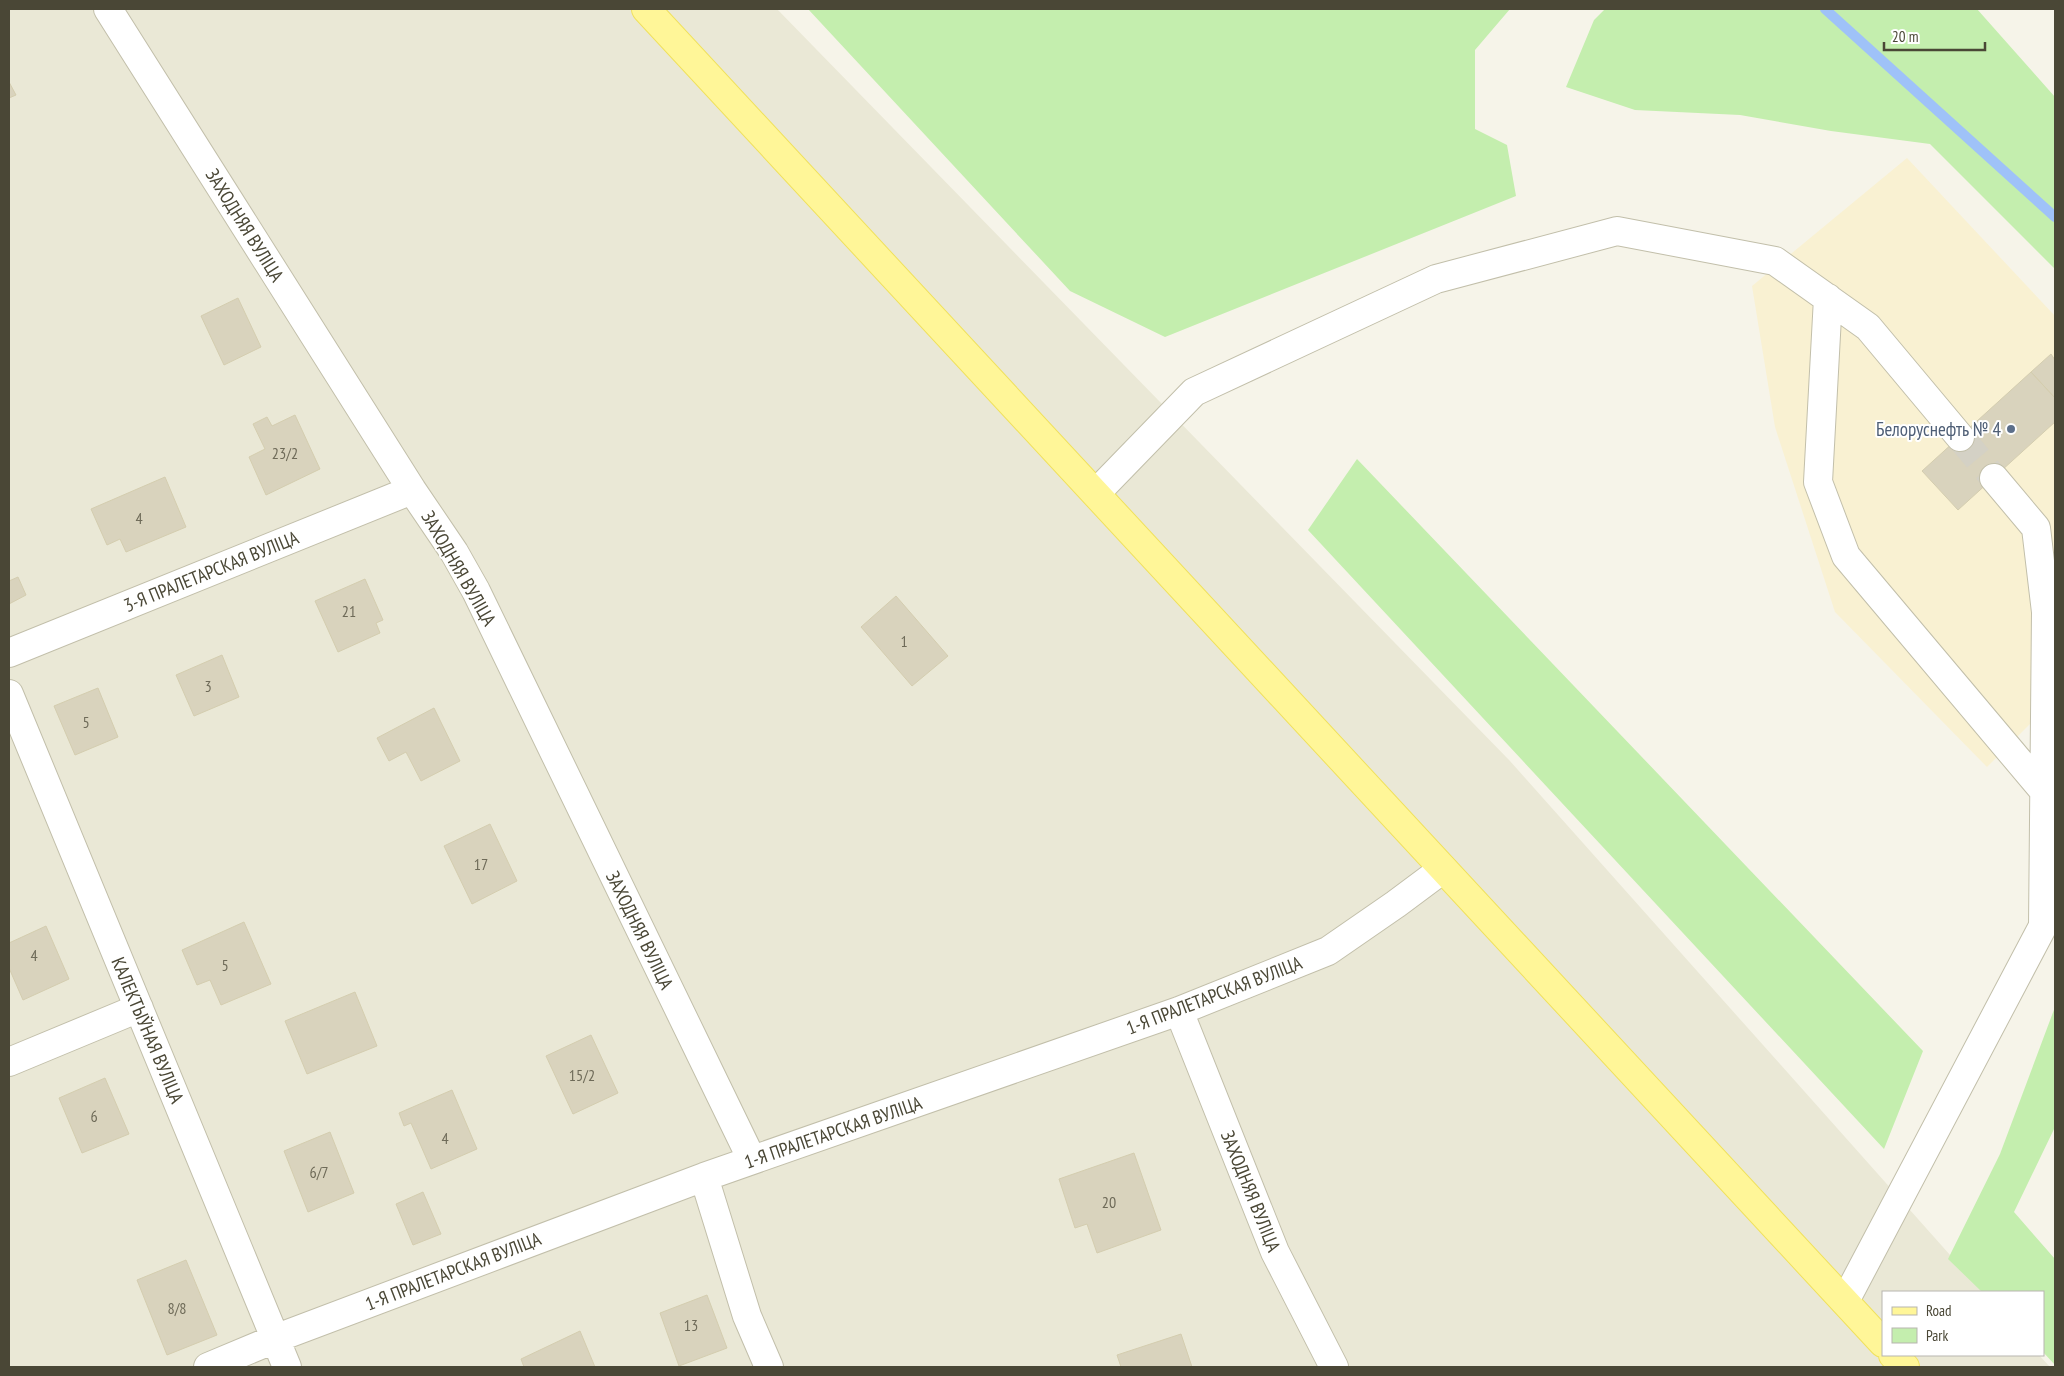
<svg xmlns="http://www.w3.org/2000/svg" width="2064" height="1376" viewBox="0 0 2064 1376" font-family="'PT Sans Narrow',sans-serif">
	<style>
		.residential { fill: #eae8d6 }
		.commercial { fill: #f9f1d2 }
		.green { fill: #c4eeae }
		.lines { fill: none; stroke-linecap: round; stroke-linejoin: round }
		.stream { stroke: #9fc2f8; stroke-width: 10 }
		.building { fill: #d9d3bd; stroke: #d4cdaf }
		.minor-tunnel { stroke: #d4d1c5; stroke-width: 28; stroke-dasharray: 28 14; stroke-linecap: butt }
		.minor-casing { stroke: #c2bfaa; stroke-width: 30 }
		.major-casing { stroke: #f0e15c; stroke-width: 30 }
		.minor { stroke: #fff; stroke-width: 28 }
		.major { stroke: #fff698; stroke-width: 28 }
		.service-dot { fill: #5c6f8a; stroke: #fff; stroke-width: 2 }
		.labels { text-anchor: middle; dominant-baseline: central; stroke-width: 4; stroke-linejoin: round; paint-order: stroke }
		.number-label { font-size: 16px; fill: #6e6a58 }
		.street-label { font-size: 19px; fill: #4a4736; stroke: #fff }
		.service-label { font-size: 19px; fill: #4e5e75; stroke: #fff; text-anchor: end }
	</style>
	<rect width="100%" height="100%" fill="#f6f4e9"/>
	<!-- residential -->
	<path class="residential" d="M9,9H777L1510,761L1983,1292H1883V1355H2039L2050,1367H9Z"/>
	<!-- commercial -->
	<path class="commercial" d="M1907,158L2055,316V699L1987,767L1835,612L1775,427L1752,286Z"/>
	<!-- green -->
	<path class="green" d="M808,9H1510L1475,50V129L1507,145L1516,196L1165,337L1070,291Z
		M1605,9H1977L2055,97V269L1930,144L1831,131L1740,115L1635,110L1566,87L1594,20Z
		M1357,459L1923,1051L1884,1149L1308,530Z
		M2055,1007V1127L2014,1212L2055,1259V1365L2043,1352V1292H1982L1948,1259L2000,1154Z"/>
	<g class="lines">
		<!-- stream -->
		<path class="stream" d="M1825,9L2055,217"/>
	</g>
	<!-- building -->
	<path class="building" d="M9,82L16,95L9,98Z
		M238,298L261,347L224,365L201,316Z
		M2051,354L2055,360V398L2031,372Z
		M2031,372L2055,398V422L1958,510L1922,471Z
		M295,415L320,469L266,495L249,457L265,449L253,424L267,417L272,426Z
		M165,477L186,527L126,552L120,539L107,545L91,509Z
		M18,577L26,595L9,604V581Z
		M365,579L383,620L376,623L380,633L338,652L315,601Z
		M896,596L948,656L912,686L861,627Z
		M222,655L239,697L194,716L176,675Z
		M98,688L118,737L75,755L54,706Z
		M434,708L460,761L421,781L406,752L389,761L377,738Z
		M490,824L517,881L472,904L444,846Z
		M244,922L271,984L221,1005L210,980L197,985L182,950Z
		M46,926L69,979L23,1000L9,968V943Z
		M355,992L377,1046L307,1074L285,1021Z
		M591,1035L618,1093L573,1114L546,1056Z
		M105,1078L129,1134L82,1153L59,1098Z
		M452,1090L477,1149L431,1169L411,1123L404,1126L399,1113Z
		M330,1132L354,1193L308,1212L284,1151Z
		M1134,1153L1161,1230L1097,1253L1087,1224L1075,1228L1059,1179Z
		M423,1192L441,1234L413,1245L396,1204Z
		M186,1260L217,1335L167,1355L137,1280Z
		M707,1295L727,1348L679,1366L660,1313Z
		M580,1331L595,1367H524L521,1359Z
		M1181,1334L1192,1367H1121L1117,1355Z"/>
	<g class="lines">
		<!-- minor-tunnel -->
		<path class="minor-tunnel" d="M1960,437L1994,478"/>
		<defs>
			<path id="minor" d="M108,9L412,490L454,552L476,591L752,1160
				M1828,298L1818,482L1846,556L2044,791
				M1096,493L1194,392L1436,279L1617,231L1775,261L1868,327L1960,437
				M9,653L412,490
				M9,694L287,1367
				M1179,1011L1275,1252L1334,1367
				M9,1062L139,1008
				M704,1177L747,1316L769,1367
				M1845,1301L2043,926L2046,612L2036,528L1994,478
				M208,1367L277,1338L704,1177L1179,1011L1328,951L1396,904L1443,869"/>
			<path id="major" d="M646,9L1883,1343
				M1893,1355L1905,1367"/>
		</defs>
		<!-- minor casing -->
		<use href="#minor" class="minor-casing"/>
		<!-- major casing -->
		<use href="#major" class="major-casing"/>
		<!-- minor -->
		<use href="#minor" class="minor"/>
		<!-- major -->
		<use href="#major" class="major"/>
	</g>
	<!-- markers -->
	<circle class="service-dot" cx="2011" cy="429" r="5"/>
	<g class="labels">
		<!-- number labels -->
		<g class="number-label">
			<text x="285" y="453">23/2</text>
			<text x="139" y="518">4</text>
			<text x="349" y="611">21</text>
			<text x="904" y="641">1</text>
			<text x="208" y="686">3</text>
			<text x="86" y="722">5</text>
			<text x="481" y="864">17</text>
			<text x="34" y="955">4</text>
			<text x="225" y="965">5</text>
			<text x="582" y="1075">15/2</text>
			<text x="94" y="1116">6</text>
			<text x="445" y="1138">4</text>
			<text x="319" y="1172">6/7</text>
			<text x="1109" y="1202">20</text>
			<text x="177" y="1308">8/8</text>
			<text x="691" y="1325">13</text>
		</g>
		<!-- street labels -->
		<g class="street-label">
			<text transform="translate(245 225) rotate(58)">ЗАХОДНЯЯ ВУЛІЦА</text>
			<text transform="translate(459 568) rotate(60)">ЗАХОДНЯЯ ВУЛІЦА</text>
			<text transform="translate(211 571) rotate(-22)">3-Я ПРАЛЕТАРСКАЯ ВУЛІЦА</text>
			<text transform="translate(640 930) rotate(64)">ЗАХОДНЯЯ ВУЛІЦА</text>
			<text transform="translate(1214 995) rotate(-21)">1-Я ПРАЛЕТАРСКАЯ ВУЛІЦА</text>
			<text transform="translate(148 1030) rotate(67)">КАЛЕКТЫЎНАЯ ВУЛІЦА</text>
			<text transform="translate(833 1132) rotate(-19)">1-Я ПРАЛЕТАРСКАЯ ВУЛІЦА</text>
			<text transform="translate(1251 1191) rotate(68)">ЗАХОДНЯЯ ВУЛІЦА</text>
			<text transform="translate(453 1271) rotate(-21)">1-Я ПРАЛЕТАРСКАЯ ВУЛІЦА</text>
		</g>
		<!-- service labels -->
		<g class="service-label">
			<text x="2001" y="429">Белоруснефть № 4</text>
		</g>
	</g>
	<!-- border -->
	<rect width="2064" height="1376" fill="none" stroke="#4a4736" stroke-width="20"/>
	<!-- legend -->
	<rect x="1882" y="1291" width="162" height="65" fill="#ffffff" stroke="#b7b5af"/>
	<rect x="1892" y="1307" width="25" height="8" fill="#fff698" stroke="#b7b5af"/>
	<text x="1926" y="1316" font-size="15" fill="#4a4736">Road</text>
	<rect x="1892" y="1328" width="25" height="15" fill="#c4eeae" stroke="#b7b5af"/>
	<text x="1926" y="1341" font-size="15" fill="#4a4736">Park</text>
	<!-- scale -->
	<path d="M1884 42v8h101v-8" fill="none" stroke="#4a4736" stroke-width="2.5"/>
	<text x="1892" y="42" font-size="15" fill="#4a4736" stroke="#ffffff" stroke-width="4" paint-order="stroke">20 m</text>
</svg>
